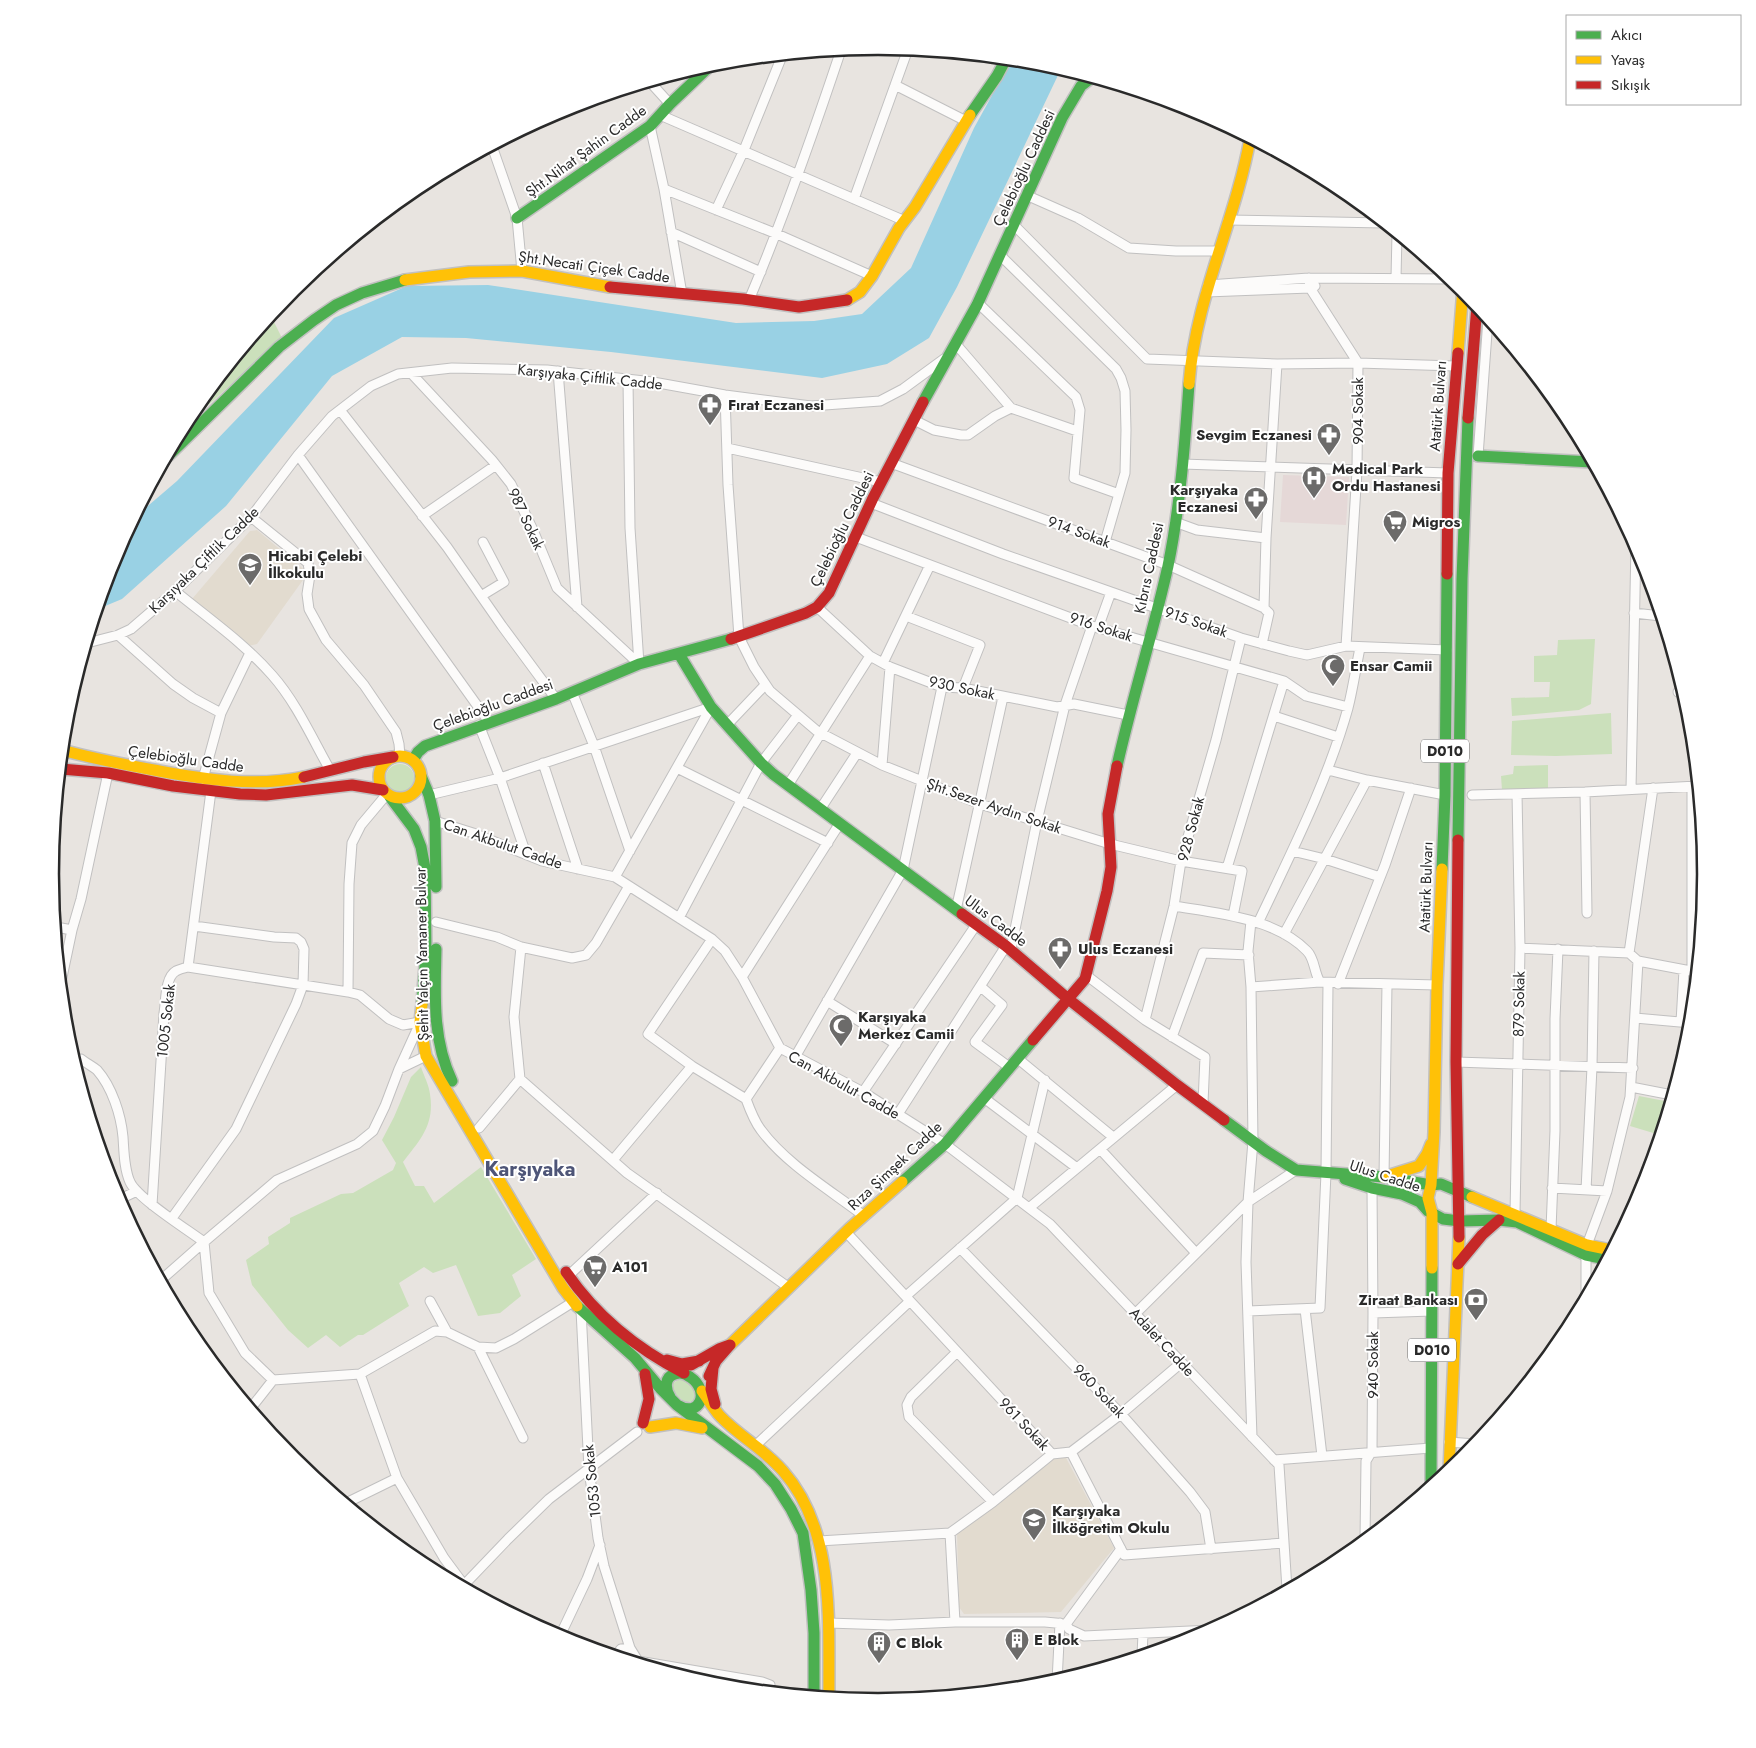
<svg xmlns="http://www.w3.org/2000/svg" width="1756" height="1748" viewBox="0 0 1756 1748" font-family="Jost,sans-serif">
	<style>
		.education { fill: #e2dbcf }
		.medical { fill: #e5d8d7 }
		.green { fill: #cbe0bb }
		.water { fill: #99d1e4 }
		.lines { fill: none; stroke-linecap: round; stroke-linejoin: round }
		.street-casing { stroke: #c1c0c0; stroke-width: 11 }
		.fast-casing { stroke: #c1c0c0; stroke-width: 14 }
		.slow-casing { stroke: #c1c0c0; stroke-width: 14 }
		.jam-casing { stroke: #c1c0c0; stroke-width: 14 }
		.street { stroke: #fcfbfa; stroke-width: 9 }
		.fast { stroke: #4caf50; stroke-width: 11 }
		.slow { stroke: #ffc107; stroke-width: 11 }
		.jam { stroke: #c62828; stroke-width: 11 }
		.labels { text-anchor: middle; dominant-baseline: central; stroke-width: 4; stroke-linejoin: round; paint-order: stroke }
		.shield { fill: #fff; stroke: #6a6a6a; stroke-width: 1 }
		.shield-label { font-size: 14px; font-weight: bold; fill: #2a2a2a }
		.street-label { font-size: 15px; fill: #2a2a2a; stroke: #fff }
		.poi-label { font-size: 15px; font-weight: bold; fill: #2a2a2a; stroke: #fff; text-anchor: start }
		.district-label { font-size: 20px; font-weight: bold; fill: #4e5577; stroke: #fff }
		.rim { fill: none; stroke: #2a2a2a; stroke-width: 2.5 }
	</style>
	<rect width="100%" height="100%" fill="#e8e4e0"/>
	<!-- education -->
	<path class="education" d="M257,530L308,573L257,644L248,646L192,599L250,531Z
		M1054,1455L1065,1456L1114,1548L1061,1612L964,1614L959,1607L957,1533Z"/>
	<!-- medical -->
	<path class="medical" d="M1283,475L1349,477L1346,525L1280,522Z"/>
	<!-- green -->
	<path class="green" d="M271,316L282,338L182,429L190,414Z
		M1595,639L1591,704L1579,710L1512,716L1511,698L1549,697L1550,682H1534V656L1557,655L1558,640Z
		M1611,713L1612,754L1556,756L1511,755L1512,721Z
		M386 778a14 14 0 1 1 28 0a14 14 0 1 1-28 0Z
		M1548,765V788L1502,790L1501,776L1513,774L1514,766Z
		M421,1067C424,1076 429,1085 430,1094C435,1125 420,1140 403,1162L415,1186H424L434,1203L481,1167L536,1259L512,1275L521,1296L500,1313L478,1316L456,1265L433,1273L424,1267L399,1283L409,1306L363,1335H358L340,1347L326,1335L308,1348L288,1330L252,1285L246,1260L269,1244L268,1237L290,1223V1218L341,1194L353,1193L393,1170L396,1163L382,1140L394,1117L411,1077Z
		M1639,1096L1670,1102L1660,1135L1630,1126Z
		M681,1378L695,1389L694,1400L686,1403L674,1393L672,1384Z"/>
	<!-- water -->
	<path class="water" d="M1012,59L1040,62L1061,69L957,287L929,338L887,364L822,378L611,352L466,338L402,337L332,376L226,506L122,599L98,609L113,557L135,517L177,481L334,318L407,286L488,285L736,323L814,321L862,314L911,268L974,128Z
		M946,1690H973V1692L947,1695Z"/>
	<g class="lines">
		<defs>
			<path id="street" d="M650,82L670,104
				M895,85L966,121
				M660,115L905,221
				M650,126L664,189L682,294
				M492,146L517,218L522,271
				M664,189L777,234L872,276
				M1026,195L1078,218L1129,248L1176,251H1219
				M854,199L908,49
				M716,210L744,150L782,56
				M1228,220L1383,223
				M1014,225L1147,359L1277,364L1358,363L1455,366
				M671,232L761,272
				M1000,255L1116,369L1121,378L1125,391L1126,430L1125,473L1105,542
				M1309,278L1310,288L1358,363L1357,471L1346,646
				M1396,278L1397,234
				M1208,285L1309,278L1451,279
				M1206,292L1310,288L1315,286
				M749,300C784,217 813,134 841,50
				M978,303L1076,397L1080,410L1074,478L1119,494
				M955,343L1011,408
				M558,371L577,607
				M411,373L492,460L511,484L533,530L557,588L639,664
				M628,380L630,528L639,664
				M725,395L728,485L739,637L754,667L770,691L817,731L882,765L980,804L1110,844L1181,861L1242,871L1233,916
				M340,410L447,547L502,626L556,699
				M914,420L934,430L961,435H968L995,416L1011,408L1077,431
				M727,448L881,482
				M298,455L489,722
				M1478,456L1488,319
				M891,463L1168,565L1264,608
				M1182,464L1448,473
				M871,503L1003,554L1111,592L1241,638L1289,651L1307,655L1346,646L1447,650
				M422,516L496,465
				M251,517L308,563L310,575L307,594L309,609L326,640L364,685L396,732L399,744L400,756
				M1175,522L1197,530L1266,538
				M856,537L1092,626L1284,681L1306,696L1348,707
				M175,591C208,618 244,643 272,675C296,702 312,738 330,770
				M481,596L504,582L483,542
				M817,607L870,656L890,667L942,687L963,688L1057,707L1074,704L1128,715
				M1634,613L1661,616
				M906,616L980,645L963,688
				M1098,628L1111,592
				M118,635L173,684L193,698L221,713
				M87,643L118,635L131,629L175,591L251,517L298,455L332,416L371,386L398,374L452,368L547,370L653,382L725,395L811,406L880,401L903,389L944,359
				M1262,644L1269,613L1264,608L1266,538L1277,364
				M883,663L930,565
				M572,692L594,746L630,851
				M1678,692H1684
				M1274,716L1338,737
				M479,725L500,778L526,854
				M727,725L765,685
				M543,763L578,869
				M882,765L890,667
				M677,768L828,843
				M1328,770L1367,780L1445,795
				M203,779L221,713L250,653
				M788,785L870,656
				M1631,789L1636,544
				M1585,792L1587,913
				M429,795L500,778L711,707
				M1472,795L1585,792L1697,786
				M821,808L857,753
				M435,821L473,833L542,861L615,877L712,939L725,951L742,977L780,1048L863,1092L945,1144L1050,1224L1279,1465L1287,1589
				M1292,851L1325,859L1380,877
				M1227,868L1284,681
				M615,877L711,707
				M1174,906C1217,913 1275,918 1307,951C1315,959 1314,973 1320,982
				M956,910L1003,697
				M679,918L761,763L798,715
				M1251,921L1248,951L1251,987L1253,1141L1248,1202L1246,1262L1252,1437
				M436,922L497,937L521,947L572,958L586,955L596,943L629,886
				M1258,923C1291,853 1327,783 1348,708C1353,688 1356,667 1360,648
				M56,927L72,930
				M1284,934L1367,780
				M712,939L648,1034L692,1066L746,1099
				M1520,948L1629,953L1638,961L1696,972
				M1011,949L1037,821L1065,705L1092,626
				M1629,953L1653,788
				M188,967L211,791
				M1692,971V786
				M1086,975L1145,1020L1205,1057L1203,1103
				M742,977L840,823
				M61,982L72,930L81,899L108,773
				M1338,984L1385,865L1411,788
				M981,987L1002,1005L975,1042L1009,1067
				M1251,987L1320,982L1437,985
				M348,992L349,884L352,843L361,825L387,794
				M827,1001L896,1044
				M1635,1018L1691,1023
				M1145,1020L1174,906L1181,861L1216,740L1241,638
				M1681,1022L1684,970
				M1172,1037L1203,953L1249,955
				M780,1048L746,1099C750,1110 754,1121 761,1130C786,1164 830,1190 864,1216
				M426,1056L399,1069L385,1106L373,1131L357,1144L277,1180L204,1242L209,1293L245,1353L273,1380L360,1374L435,1331L447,1332L478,1347L496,1348L514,1339L573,1302
				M795,1057L903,870L942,687
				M1017,1058L1113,1137
				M81,1059C86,1063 92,1066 97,1070C112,1087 121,1115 123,1137C124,1151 124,1169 130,1182C137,1198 188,1230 204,1242L161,1280
				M1456,1062L1633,1068
				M399,1069L419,1025
				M520,1079L627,1173L788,1287
				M1631,1087L1672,1095
				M863,1092L976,925
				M984,1098L1077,1168
				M898,1114L1006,946
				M479,1128L520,1079L514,1017L521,947
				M1100,1149L1196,1253
				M613,1160L692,1066
				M1384,1177L1387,984
				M1552,1188L1607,1191
				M1586,1190L1592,1067L1594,951
				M118,1200L137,1191
				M152,1205L164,1013C166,1001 165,977 176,971C180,969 184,968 188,967L348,992L360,995L389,1019L403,1025L420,1022
				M1029,1208L1177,1085
				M1515,1214L1520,948L1517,794
				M172,1218L236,1129L296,1004L303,985L304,949L301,942L296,938L274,937L194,926
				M1551,1229L1555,1131V1019L1558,949
				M846,1232L1052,1454L1071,1452
				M1587,1245L1607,1191L1630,1097L1638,961
				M960,1248L1121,1414L1190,1492L1205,1512L1211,1549
				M1586,1255V1297
				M568,1276L657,1193
				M906,1296L1017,1198L1045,1080
				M430,1301L447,1332
				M1305,1309L1322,1456
				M581,1310L589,1469L598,1538L604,1566L630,1648L638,1661L762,1682L770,1685V1691
				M1248,1311L1320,1308L1326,1173L1328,984
				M1373,1313L1432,1311
				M1135,1314L1248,1202L1296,1170
				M478,1347L523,1438
				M957,1352L911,1397L907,1405L909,1417L993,1502
				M360,1374L397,1478L444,1558L464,1585
				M251,1408L273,1380
				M1449,1442L1475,1444
				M755,1446L910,1301
				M1071,1452L1124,1555L1284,1543
				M1071,1452L1121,1414L1181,1363
				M1274,1460L1431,1448
				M346,1503L397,1478
				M950,1533L955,1622
				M1365,1540L1366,1461L1372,1451L1373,1313L1372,1188
				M819,1541L950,1533L993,1502L1052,1454
				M463,1586L508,1539L549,1499L637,1432
				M828,1623L889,1625L955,1622H1045L1066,1624
				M1066,1624L1069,1629L1084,1636L1211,1630
				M1066,1624L1121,1549
				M559,1638L587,1579L600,1545
				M616,1655L621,1649L630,1648
				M1142,1655L1143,1634
				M1057,1681L1060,1623"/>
			<path id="fast" d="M970,115L997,76L1006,59
				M517,218L650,126L670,104L713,63
				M923,402L977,305L1062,118L1081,86L1091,78
				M168,456L279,347L314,320L336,305L362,293L405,280
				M1478,456L1592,462
				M679,654L711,707L761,763L773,774L962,914
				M413,760L418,752L425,746L556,699L639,664L731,639
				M1117,766C1132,699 1153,633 1168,566C1180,508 1185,443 1189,384
				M421,776L429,795L435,821L436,887
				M390,797L414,829L421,847L425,868L426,953L422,1004
				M1458,840L1462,579L1468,418
				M1442,869L1445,795L1447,574
				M436,949C435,995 432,1039 452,1081
				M1224,1120L1266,1151L1296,1170L1384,1177L1431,1185L1441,1184L1472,1197
				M1345,1179L1372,1188L1402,1194L1420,1202L1428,1211L1443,1219L1460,1221L1499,1220L1517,1222L1586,1255L1606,1259
				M902,1182L945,1144L1033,1040
				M577,1306L635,1358L660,1388L677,1405L758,1466L775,1484L791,1509L803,1533L811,1590L814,1633V1695
				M670,1397C665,1389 664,1377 675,1374C680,1372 686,1374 690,1377C711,1391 700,1419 677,1405
				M1431,1486L1432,1268"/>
			<path id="slow" d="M405,280L469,272L522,271L610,287
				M847,300L860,292L872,276L899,228L915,207L970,115
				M1458,353L1463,288
				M1189,384C1195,299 1235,222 1250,139
				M62,750C94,759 127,765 159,771C208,780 255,787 304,777
				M379 777a21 21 0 1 1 42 0a21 21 0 1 1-42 0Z
				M422,1004L420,1022L426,1056L563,1288L577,1306
				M1384,1177L1419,1166L1427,1154L1431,1144
				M1472,1197L1587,1245L1611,1250
				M1432,1268V1213L1428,1198L1431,1185L1434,1132L1437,985L1442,869
				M730,1345L850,1228L902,1182
				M702,1391C708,1399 713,1408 720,1416C739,1436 764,1449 783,1471C836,1531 828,1622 829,1697
				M650,1427L676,1423L702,1428
				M1449,1471L1459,1237"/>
			<path id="jam" d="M610,287L743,299L799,307L847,300
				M1468,418L1477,305
				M1447,574L1448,473L1458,353
				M731,639L806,613L817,607L829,593L873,498L923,402
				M61,769L108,773L173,786L240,794L266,795L352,785L383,790
				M304,777L364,762L393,757
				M1458,840L1456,1062L1459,1237
				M962,914L1006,946L1067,998L1177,1085L1224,1120
				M1033,1040L1085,979L1107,891L1111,867L1108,814L1117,766
				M1458,1264L1482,1235L1499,1220
				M566,1272C596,1316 637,1349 684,1373
				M667,1360L682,1364L699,1361
				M691,1365L719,1349L730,1345L716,1361L709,1376
				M713,1368L711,1389L715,1404
				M643,1423L649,1399L645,1374"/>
		</defs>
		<!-- street casing -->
		<use href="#street" class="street-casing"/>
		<!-- fast casing -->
		<use href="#fast" class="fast-casing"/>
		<!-- slow casing -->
		<use href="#slow" class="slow-casing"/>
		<!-- jam casing -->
		<use href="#jam" class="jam-casing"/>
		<!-- street -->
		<use href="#street" class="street"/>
		<!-- fast -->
		<use href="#fast" class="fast"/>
		<!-- slow -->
		<use href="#slow" class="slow"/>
		<!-- jam -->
		<use href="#jam" class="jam"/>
	</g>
	<!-- icons -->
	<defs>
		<symbol id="pharmacy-pin" viewBox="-11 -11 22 30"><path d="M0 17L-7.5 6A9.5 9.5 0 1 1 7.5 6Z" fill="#6c6b6a" stroke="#fff"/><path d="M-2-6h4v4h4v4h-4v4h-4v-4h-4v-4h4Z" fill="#fff"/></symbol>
		<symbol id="hospital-pin" viewBox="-11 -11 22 30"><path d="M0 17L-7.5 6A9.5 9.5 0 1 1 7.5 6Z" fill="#6c6b6a" stroke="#fff"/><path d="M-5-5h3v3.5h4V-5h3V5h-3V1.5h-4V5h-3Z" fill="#fff"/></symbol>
		<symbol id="supermarket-pin" viewBox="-11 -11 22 30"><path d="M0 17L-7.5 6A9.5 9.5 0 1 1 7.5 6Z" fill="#6c6b6a" stroke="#fff"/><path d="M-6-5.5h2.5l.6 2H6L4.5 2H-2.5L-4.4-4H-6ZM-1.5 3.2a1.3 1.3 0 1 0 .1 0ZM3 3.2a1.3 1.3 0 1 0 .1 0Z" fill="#fff"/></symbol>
		<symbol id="school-pin" viewBox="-11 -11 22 30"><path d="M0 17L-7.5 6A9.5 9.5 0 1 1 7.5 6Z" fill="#6c6b6a" stroke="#fff"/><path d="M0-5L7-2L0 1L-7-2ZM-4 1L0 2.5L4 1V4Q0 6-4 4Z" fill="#fff"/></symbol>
		<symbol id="mosque-pin" viewBox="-11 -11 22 30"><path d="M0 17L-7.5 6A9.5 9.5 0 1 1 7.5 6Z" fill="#6c6b6a" stroke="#fff"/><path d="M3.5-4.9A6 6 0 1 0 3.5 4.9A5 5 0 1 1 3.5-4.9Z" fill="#fff"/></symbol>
		<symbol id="bank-pin" viewBox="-11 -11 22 30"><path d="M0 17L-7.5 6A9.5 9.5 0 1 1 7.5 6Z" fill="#6c6b6a" stroke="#fff"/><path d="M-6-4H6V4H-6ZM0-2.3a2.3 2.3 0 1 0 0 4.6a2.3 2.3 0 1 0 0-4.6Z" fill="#fff"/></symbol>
		<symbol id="building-pin" viewBox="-11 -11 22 30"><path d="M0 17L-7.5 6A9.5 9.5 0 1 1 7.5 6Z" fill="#6c6b6a" stroke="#fff"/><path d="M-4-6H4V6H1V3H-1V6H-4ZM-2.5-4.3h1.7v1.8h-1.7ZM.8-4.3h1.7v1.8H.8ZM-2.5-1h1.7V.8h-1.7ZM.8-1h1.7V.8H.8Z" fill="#fff"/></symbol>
	</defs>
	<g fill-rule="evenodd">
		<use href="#pharmacy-pin" x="696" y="391" width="28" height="38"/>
		<use href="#pharmacy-pin" x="1315" y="421" width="28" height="38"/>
		<use href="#hospital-pin" x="1300" y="464" width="28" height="38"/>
		<use href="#pharmacy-pin" x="1242" y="485" width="28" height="38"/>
		<use href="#supermarket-pin" x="1381" y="508" width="28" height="38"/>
		<use href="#school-pin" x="236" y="551" width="28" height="38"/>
		<use href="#mosque-pin" x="1319" y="652" width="28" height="38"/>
		<use href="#pharmacy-pin" x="1046" y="935" width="28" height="38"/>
		<use href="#mosque-pin" x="827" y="1012" width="28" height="38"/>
		<use href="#supermarket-pin" x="581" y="1253" width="28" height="38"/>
		<use href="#bank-pin" x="1462" y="1286" width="28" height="38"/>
		<use href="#school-pin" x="1020" y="1506" width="28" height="38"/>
		<use href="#building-pin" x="1003" y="1626" width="28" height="38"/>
		<use href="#building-pin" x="865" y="1629" width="28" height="38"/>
	</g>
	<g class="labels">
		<!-- shield labels -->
		<g class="shield">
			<rect x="1421" y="739.5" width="48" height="23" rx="4"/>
			<rect x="1408" y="1338.5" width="48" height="23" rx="4"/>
		</g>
		<g class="shield-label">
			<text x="1445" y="751">D010</text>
			<text x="1432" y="1350">D010</text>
		</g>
		<!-- street labels -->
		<g class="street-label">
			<text transform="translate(586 151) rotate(-36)">Şht.Nihat Şahin Cadde</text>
			<text transform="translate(1024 168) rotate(-65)">Çelebioğlu Caddesi</text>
			<text transform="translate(594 267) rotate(8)">Şht.Necati Çiçek Cadde</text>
			<text transform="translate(590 377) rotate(6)">Karşıyaka Çiftlik Cadde</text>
			<text transform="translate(1438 406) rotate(-86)">Atatürk Bulvarı</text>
			<text transform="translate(1358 411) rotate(-90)">904 Sokak</text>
			<text transform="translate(526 519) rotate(65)">987 Sokak</text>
			<text transform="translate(842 529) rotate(-64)">Çelebioğlu Caddesi</text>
			<text transform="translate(1079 532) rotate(20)">914 Sokak</text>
			<text transform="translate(204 560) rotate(-44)">Karşıyaka Çiftlik Cadde</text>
			<text transform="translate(1149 568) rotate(-78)">Kıbrıs Caddesi</text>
			<text transform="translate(1196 622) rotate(19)">915 Sokak</text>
			<text transform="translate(1101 627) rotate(18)">916 Sokak</text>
			<text transform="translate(962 688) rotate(12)">930 Sokak</text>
			<text transform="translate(493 705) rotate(-20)">Çelebioğlu Caddesi</text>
			<text transform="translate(186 759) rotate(8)">Çelebioğlu Cadde</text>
			<text transform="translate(994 806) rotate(19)">Şht.Sezer Aydın Sokak</text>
			<text transform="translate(1191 829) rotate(-75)">928 Sokak</text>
			<text transform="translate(503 844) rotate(19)">Can Akbulut Cadde</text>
			<text transform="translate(1426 887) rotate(-88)">Atatürk Bulvarı</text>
			<text transform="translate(996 921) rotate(37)">Ulus Cadde</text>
			<text transform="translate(422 954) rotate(-91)">Şehit Yalçın Yamaner Bulvar</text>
			<text transform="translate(1519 1004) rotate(-89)">879 Sokak</text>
			<text transform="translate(166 1021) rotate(-84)">1005 Sokak</text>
			<text transform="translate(844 1085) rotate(29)">Can Akbulut Cadde</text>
			<text transform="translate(895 1166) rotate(-43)">Rıza Şimşek Cadde</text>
			<text transform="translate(1385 1176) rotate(18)">Ulus Cadde</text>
			<text transform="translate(1162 1342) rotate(47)">Adalet Cadde</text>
			<text transform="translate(1373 1365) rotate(-90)">940 Sokak</text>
			<text transform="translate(1099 1391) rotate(46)">960 Sokak</text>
			<text transform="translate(1024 1424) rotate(47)">961 Sokak</text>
			<text transform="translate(592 1481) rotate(-96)">1053 Sokak</text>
		</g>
		<!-- poi labels -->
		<g class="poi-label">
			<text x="728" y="405">Fırat Eczanesi</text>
			<text x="1312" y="435" text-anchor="end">Sevgim Eczanesi</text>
			<text x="1332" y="469">Medical Park<tspan x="1332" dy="17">Ordu Hastanesi</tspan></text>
			<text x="1238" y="490" text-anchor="end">Karşıyaka<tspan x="1238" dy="17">Eczanesi</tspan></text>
			<text x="1412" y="522">Migros</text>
			<text x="268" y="556">Hicabi Çelebi<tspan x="268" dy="17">İlkokulu</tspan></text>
			<text x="1350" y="666">Ensar Camii</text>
			<text x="1078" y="949">Ulus Eczanesi</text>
			<text x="858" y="1017">Karşıyaka<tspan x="858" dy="17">Merkez Camii</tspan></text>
			<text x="612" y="1267">A101</text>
			<text x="1458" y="1300" text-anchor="end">Ziraat Bankası</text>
			<text x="1052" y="1511">Karşıyaka<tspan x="1052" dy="17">İlköğretim Okulu</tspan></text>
			<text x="1034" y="1640">E Blok</text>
			<text x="896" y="1643">C Blok</text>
		</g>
		<!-- district labels -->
		<g class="district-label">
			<text x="530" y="1169">Karşıyaka</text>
		</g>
	</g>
	<!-- crop -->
	<path d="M0 0H1756V1748H0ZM59 874a819 819 0 1 1 1638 0a819 819 0 1 1-1638 0Z" fill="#fff" fill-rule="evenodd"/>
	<path class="rim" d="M59 874a819 819 0 1 1 1638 0a819 819 0 1 1-1638 0Z"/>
	<!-- legend -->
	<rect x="1566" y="15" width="175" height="90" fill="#ffffff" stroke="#aaaaaa"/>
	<rect x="1576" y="31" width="25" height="8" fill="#4caf50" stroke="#aaaaaa"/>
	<text x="1611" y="40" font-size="15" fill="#2a2a2a">Akıcı</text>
	<rect x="1576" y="56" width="25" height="8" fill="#ffc107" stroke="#aaaaaa"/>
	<text x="1611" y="65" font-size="15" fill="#2a2a2a">Yavaş</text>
	<rect x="1576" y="81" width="25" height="8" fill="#c62828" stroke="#aaaaaa"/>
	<text x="1611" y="90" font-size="15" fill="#2a2a2a">Sıkışık</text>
</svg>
